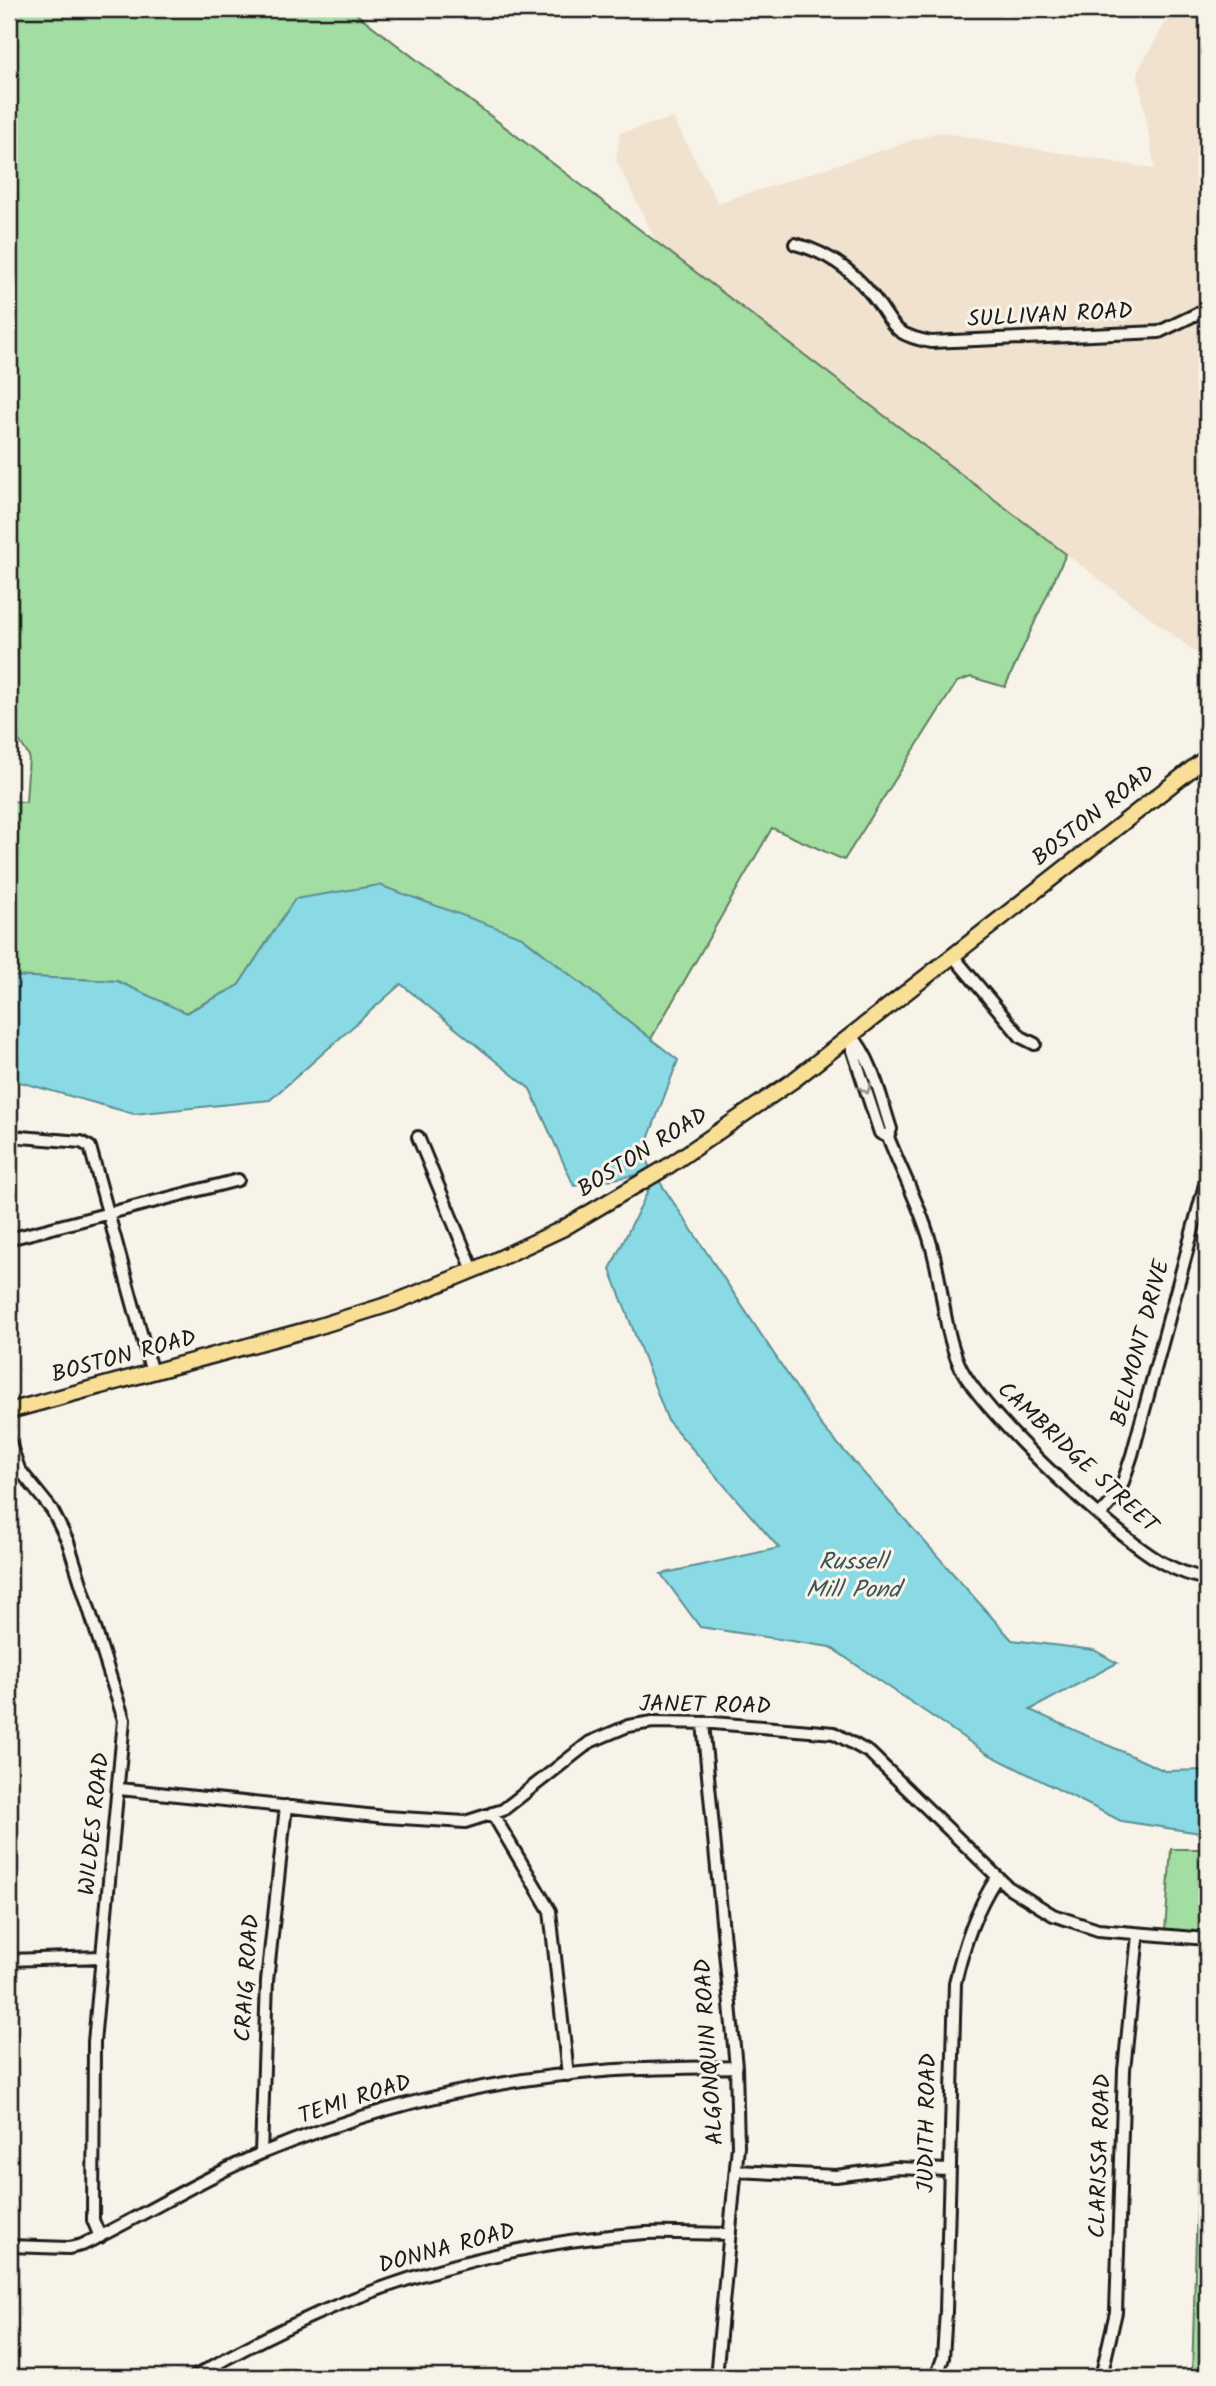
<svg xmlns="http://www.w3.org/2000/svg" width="1216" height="2386" viewBox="0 0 1216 2386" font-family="Kalam,sans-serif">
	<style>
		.built { fill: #f1e2cf }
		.green { fill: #a2dda2; stroke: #5f7c5f; stroke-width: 2 }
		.water { fill: #89dae4; stroke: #5d8e94; stroke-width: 2 }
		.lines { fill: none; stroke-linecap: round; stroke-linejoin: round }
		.minor-casing { stroke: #1c1c1c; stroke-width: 16 }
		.major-casing { stroke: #1c1c1c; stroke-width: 19 }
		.minor { stroke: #f7f3e8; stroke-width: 10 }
		.major { stroke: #f9df96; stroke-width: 14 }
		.oneway { stroke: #94928c }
		.labels { text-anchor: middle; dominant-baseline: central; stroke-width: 6; stroke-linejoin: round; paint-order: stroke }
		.street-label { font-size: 23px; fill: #1c1c1c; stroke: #f7f3e8 }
		.water-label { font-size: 24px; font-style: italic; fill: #3d5558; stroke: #f7f3e8 }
	</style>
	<rect width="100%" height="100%" fill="#f7f3e8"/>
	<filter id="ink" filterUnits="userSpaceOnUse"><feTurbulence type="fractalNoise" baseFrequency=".0143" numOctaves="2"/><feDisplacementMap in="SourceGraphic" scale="14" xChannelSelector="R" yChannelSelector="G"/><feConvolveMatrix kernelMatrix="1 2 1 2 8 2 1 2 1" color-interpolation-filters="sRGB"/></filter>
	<g filter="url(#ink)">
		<!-- built -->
		<path class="built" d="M1182,9H1207V661L657,243L616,160L620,133L673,118L718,203L938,132L1155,169L1137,72L1171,13Z"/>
		<!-- green -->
		<path class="green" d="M9,9H350L1066,554L1005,687L971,677L957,682L844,860L772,828L651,1039L522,937L295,899L238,986L185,1013L117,981L9,976V801L26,802L29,756L9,725Z
			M1171,1849H1207V1935L1165,1931Z
			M1207,2026V2377H1192L1200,2096Z"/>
		<!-- water -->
		<path class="water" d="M379,885L522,937L678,1060L644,1150L648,1164L821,1425L1012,1640L1094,1650L1117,1663L1030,1710L1165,1771L1207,1770V1834L1121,1821L986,1753L830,1647L700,1627L661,1574L779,1548L668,1421L610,1269L649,1189L636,1175L574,1186L530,1089L401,984L270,1100L134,1114L9,1079V976L117,981L186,1013L238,986L295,899Z"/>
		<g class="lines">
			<defs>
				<path id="minor" d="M795,244C826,252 851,269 871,294C896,324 887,333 931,342L1159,332L1207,309
					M953,956L1021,1037L1035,1044
					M851,1035C873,1059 881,1099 891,1129L888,1137C903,1175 925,1216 934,1256C943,1291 944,1330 959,1364C978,1410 1117,1538 1163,1563C1176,1570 1192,1576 1207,1579
					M851,1035L852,1048L880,1133L888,1137
					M9,1136L81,1142L90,1147L152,1373
					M418,1137L473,1270
					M9,1239L238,1180
					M9,1440L19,1469L52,1510L68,1542L124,1720L94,2042L93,2220L100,2237
					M1101,1514L1119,1494L1132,1455L1207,1177
					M703,1723L736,2067L738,2146L716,2377
					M120,1789L386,1817L465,1822L503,1810L590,1742L628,1726L653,1722L713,1723L834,1733L870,1753L1008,1887L1053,1915L1098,1930L1207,1939
					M492,1813L550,1911L568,2075
					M9,1960L101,1957
					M261,2153L267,1981L286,1806
					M736,2171L836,2176L895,2168L949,2170
					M9,2246L69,2248L82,2245C143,2216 200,2179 262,2153C370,2108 486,2080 603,2071C647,2068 691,2068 736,2067
					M194,2377C332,2295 484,2244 645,2233C673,2232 702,2234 730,2234
					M936,2377L943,2358L946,2311L955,1983C964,1944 975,1911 997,1877
					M1101,2377L1116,2312L1124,2070L1138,1935"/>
				<path id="major" d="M9,1411L310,1329L393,1303L481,1267L562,1229L667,1167L794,1080L1207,757"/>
			</defs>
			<!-- minor casing -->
			<use href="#minor" class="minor-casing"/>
			<!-- major casing -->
			<use href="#major" class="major-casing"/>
			<!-- minor -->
			<use href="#minor" class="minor"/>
			<!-- major -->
			<use href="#major" class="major"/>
		</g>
		<!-- one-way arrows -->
		<defs><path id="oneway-chevron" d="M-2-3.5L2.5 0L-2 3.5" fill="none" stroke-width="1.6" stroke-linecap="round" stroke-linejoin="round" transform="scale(1.75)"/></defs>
		<use class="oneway" href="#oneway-chevron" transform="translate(866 1089) rotate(72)"/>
	</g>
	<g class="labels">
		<!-- street labels -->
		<g class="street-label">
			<text transform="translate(1050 316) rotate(-3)">SULLIVAN ROAD</text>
			<text transform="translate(1094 816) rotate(-38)">BOSTON ROAD</text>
			<text transform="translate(643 1153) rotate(-32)">BOSTON ROAD</text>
			<text transform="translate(1141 1343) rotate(-75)">BELMONT DRIVE</text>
			<text transform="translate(124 1357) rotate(-15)">BOSTON ROAD</text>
			<text transform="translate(1077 1458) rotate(43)">CAMBRIDGE STREET</text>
			<text transform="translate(705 1706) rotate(1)">JANET ROAD</text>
			<text transform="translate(95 1824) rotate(-84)">WILDES ROAD</text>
			<text transform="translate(248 1978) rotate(-86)">CRAIG ROAD</text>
			<text transform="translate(710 2052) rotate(-94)">ALGONQUIN ROAD</text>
			<text transform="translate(355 2100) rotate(-18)">TEMI ROAD</text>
			<text transform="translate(928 2123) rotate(-89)">JUDITH ROAD</text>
			<text transform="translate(1101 2156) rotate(-88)">CLARISSA ROAD</text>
			<text transform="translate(447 2249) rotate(-15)">DONNA ROAD</text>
		</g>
		<!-- water labels -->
		<g class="water-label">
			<text x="853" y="1562">Russell<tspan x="853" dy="28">Mill Pond</tspan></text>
		</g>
	</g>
	<!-- margin -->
	<rect width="1216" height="2386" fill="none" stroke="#f7f3e8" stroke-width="35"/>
	<rect x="18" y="18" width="1181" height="2351" fill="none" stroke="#1c1c1c" stroke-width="2.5" filter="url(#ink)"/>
</svg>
